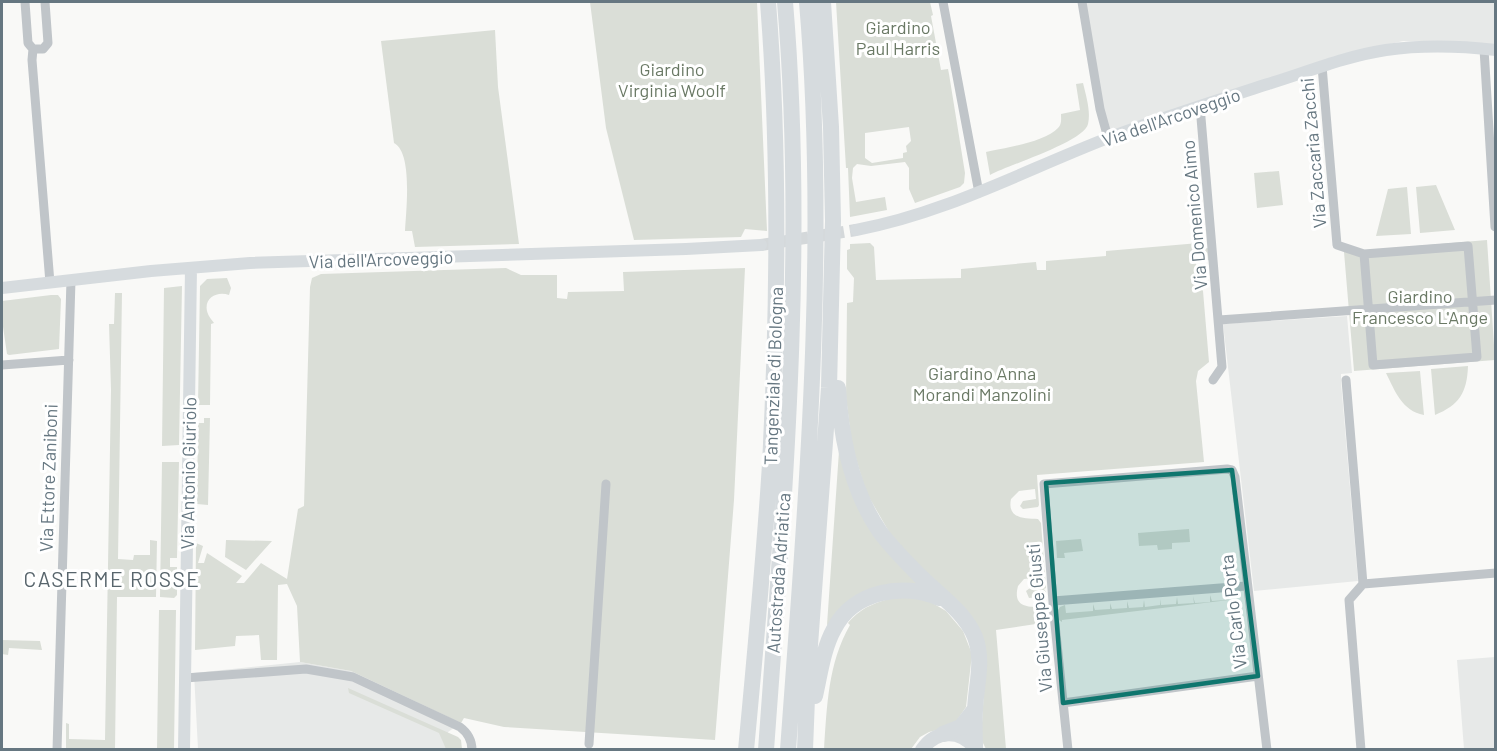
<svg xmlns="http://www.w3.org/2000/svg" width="1497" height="751" viewBox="0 0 1497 751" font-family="Barlow,sans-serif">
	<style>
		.built { fill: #e7e9e8 }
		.green { fill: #daded7; fill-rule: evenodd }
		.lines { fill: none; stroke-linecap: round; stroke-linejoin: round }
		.secondary-tunnel { stroke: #d4d8da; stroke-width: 12; stroke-dasharray: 12 6; stroke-linecap: butt }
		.street { stroke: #c0c5c9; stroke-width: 9 }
		.secondary { stroke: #d6dbde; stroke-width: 12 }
		.primary { stroke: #d6dbde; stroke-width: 14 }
		.highway { stroke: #d6dbde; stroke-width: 16 }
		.marked { fill: #0f766e; fill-opacity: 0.2; stroke: #0f766e; stroke-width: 4.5; stroke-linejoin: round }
		.labels { text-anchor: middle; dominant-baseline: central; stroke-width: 6; stroke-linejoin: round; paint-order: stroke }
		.park-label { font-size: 18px; fill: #6a7965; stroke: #fff }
		.street-label { font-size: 18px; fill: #667781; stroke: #fff }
		.quarter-label { font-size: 21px; letter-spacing: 1.5px; fill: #58656c; stroke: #fff }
	</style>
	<rect width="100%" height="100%" fill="#f9f9f7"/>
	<!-- built -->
	<path class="built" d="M1082,2H1495V45L1403,41L1368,49L1108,138Z
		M1347,316L1352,373L1341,374V382L1358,581L1254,591L1223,324Z
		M1495,657V749H1464L1457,660Z
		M300,662L351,671L461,723L448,732V749H198L194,673Z"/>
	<!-- green -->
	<path class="green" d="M590,2H757L767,231L745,229L741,237L634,240L606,128Z
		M836,2H930L933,15L931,16L941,70L948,69L949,74L965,173L964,183L960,187L915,203L909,189V168L905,162L871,166L857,164L853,168L852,178L856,202L885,197L887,210L850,217L848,168H846ZM909,127L911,141L906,146L907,152L903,153V158L872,163L865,158V133Z
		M495,30L498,87L519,244L415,247L412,231H405C406,211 413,153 394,143L381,41Z
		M1083,83C1086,96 1091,111 1088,124C1084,142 1008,165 990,175L986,152C1005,148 1045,142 1058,128C1062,124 1061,119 1061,114L1080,110L1076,84Z
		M1279,171L1283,205L1257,208L1254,173Z
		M1436,185L1455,230L1420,233L1416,187Z
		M1407,187L1411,234L1376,236L1388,189Z
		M1487,240L1495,360L1354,371L1344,252Z
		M870,243L874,247L876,280L961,278V269L1036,262L1037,270H1046V261L1106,256V251L1199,243L1200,249L1209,248L1210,260L1196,262L1198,285L1203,291L1209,362L1198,371L1196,381L1204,462L1037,475L1039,505L1038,507L1023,509L1020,506L1023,501L1036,499L1035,489L1019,491L1011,499C1007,518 1023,519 1038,519L1041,523L1046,588L1044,589L1046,592L1045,596L1029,598L1026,591L1030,588L1042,586V577L1024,579L1018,586C1012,609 1030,607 1046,607L1049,622L996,630L1006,749H986L981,739L986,657L892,537L866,492L852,445L846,397L847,303L853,302L854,278L847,269V250L850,249V244Z
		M506,268L521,275H557V298L567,299L568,292L624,291L623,272L745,268L734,500L715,740L504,727L464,718L461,723L351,671L300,662L297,606L287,584L278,585L277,660H261L259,635L236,636L235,646L195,650L196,543L203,546L198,563H204L207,553L242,576L236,583H244L261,563L287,579L298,509L304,506L310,287L312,278L321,274Z
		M227,278L231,288L229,295C218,291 204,297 207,311C208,316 212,320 214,323L211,324L210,405H198L200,286L207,279Z
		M182,286L179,445L162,446L164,288Z
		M115,293H122L118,559L133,560L134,555H150V540L157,541L156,597H117L115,749L66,748V723L69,724V739L105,740L111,390L109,324H114Z
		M51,295H58L61,299L59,349L9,355L7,354L2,320V301Z
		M1468,366C1467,393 1459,405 1435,415L1431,369Z
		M1420,371L1424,415C1402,411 1395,391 1386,373Z
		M204,418H210L208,505L197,504L198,423H204Z
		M839,451L848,475L921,585L911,586L827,625Z
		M162,462H179L177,558H170V567H177V595L174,598L160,597Z
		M1189,529L1190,542L1172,543V549L1158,550L1157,545L1139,546L1138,533Z
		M1081,539L1083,551L1064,553L1065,558H1057L1056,541Z
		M226,540L272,541L246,570L225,557Z
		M1210,595L1212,601L1226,600V596L1229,600L1062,620V622L1059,620L1058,610L1060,607L1065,605L1066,613L1093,611V604L1095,610L1110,609V603L1112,609L1127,608V601L1129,608L1143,607L1144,600L1145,607L1160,605V599L1161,605L1176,604L1177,597L1178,604L1194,603L1193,596L1195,603L1210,602Z
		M902,596L929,601L946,611L963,631L972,654L966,707L953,726L929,732L920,737L911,749L824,750C827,706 828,663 850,625L848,623C863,605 880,601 902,596Z
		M159,610H176L174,749H157Z
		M2,640L40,641L42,650L9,648L8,655L2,654Z
		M348,688L458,737L461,740L462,749H446L439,733L349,693Z"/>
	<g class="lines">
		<!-- secondary-tunnel -->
		<path class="secondary-tunnel" d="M761,245L856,230"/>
		<!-- street -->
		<path class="street" d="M25,2L28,43L33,49L32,60L50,283
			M943,2L979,193
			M1082,2L1100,109L1108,138
			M33,49H43L48,43L45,2
			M1484,49L1495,227
			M1322,66L1337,245L1364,254
			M1200,106L1222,367L1213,380
			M1468,246L1477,357L1373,365L1364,254Z
			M1219,320L1496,300
			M2,365L69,360
			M1346,380L1363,584
			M1053,601L1246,586
			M185,678L306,669L353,677L460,727C468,733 472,740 472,750
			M1063,703L1258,676
			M589,744L606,484
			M57,750L71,280
			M1068,750L1054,615L1044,484L1227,469L1232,470L1235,477L1267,750
			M1361,750L1349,600L1363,584L1496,573"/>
		<!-- secondary -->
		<path class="secondary" d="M856,230C946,213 1023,171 1108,138C1161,118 1215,101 1268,84C1307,72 1346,56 1386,50C1421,45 1460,46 1496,50
			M2,288L151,271L250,263L686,249L761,245
			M184,750L191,268"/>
		<!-- primary -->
		<path class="primary" d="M922,750C936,729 962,729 976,750"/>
		<!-- highway -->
		<path class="highway" d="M838,388C841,438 851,490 880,532C892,548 906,562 920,576C939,595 965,612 975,637C984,661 976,685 975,710C974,722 975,734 975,747
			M815,696C820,674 823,649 834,629C853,591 904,582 939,598
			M943,734L961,727L975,709
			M746,750C755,655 764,560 770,464C778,310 780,155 768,2
			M766,750C784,501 806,250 785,2
			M788,750C806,501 828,250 807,2
			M805,750L808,672L829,388L833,221L831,127L823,2"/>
	</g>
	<!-- marked area -->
	<path class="marked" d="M1232,470L1258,676L1063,703L1046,483Z"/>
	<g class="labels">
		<!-- park labels -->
		<g class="park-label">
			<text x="898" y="27">Giardino<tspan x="898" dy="21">Paul Harris</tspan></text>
			<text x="672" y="69">Giardino<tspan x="672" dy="21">Virginia Woolf</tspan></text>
			<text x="1420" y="296">Giardino<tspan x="1420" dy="21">Francesco L'Ange</tspan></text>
			<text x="982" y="373">Giardino Anna<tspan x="982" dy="21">Morandi Manzolini</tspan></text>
		</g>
		<!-- street labels -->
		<g class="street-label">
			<text transform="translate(1171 117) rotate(-19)">Via dell'Arcoveggio</text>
			<text transform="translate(1313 153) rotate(-95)">Via Zaccaria Zacchi</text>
			<text transform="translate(1194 215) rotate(-95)">Via Domenico Aimo</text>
			<text transform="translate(381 259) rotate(-2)">Via dell'Arcoveggio</text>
			<text transform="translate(773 376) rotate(-88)">Tangenziale di Bologna</text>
			<text transform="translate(188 473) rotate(-89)">Via Antonio Giuriolo</text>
			<text transform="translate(48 478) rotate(-88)">Via Ettore Zaniboni</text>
			<text transform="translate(778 573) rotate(-86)">Autostrada Adriatica</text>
			<text transform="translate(1233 612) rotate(-97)">Via Carlo Porta</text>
			<text transform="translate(1039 618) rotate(-95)">Via Giuseppe Giusti</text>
		</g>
		<!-- quarter labels -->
		<g class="quarter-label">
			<text x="112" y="578">CASERME ROSSE</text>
		</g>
	</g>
	<!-- border -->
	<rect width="1497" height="751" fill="none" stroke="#667781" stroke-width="6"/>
</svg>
